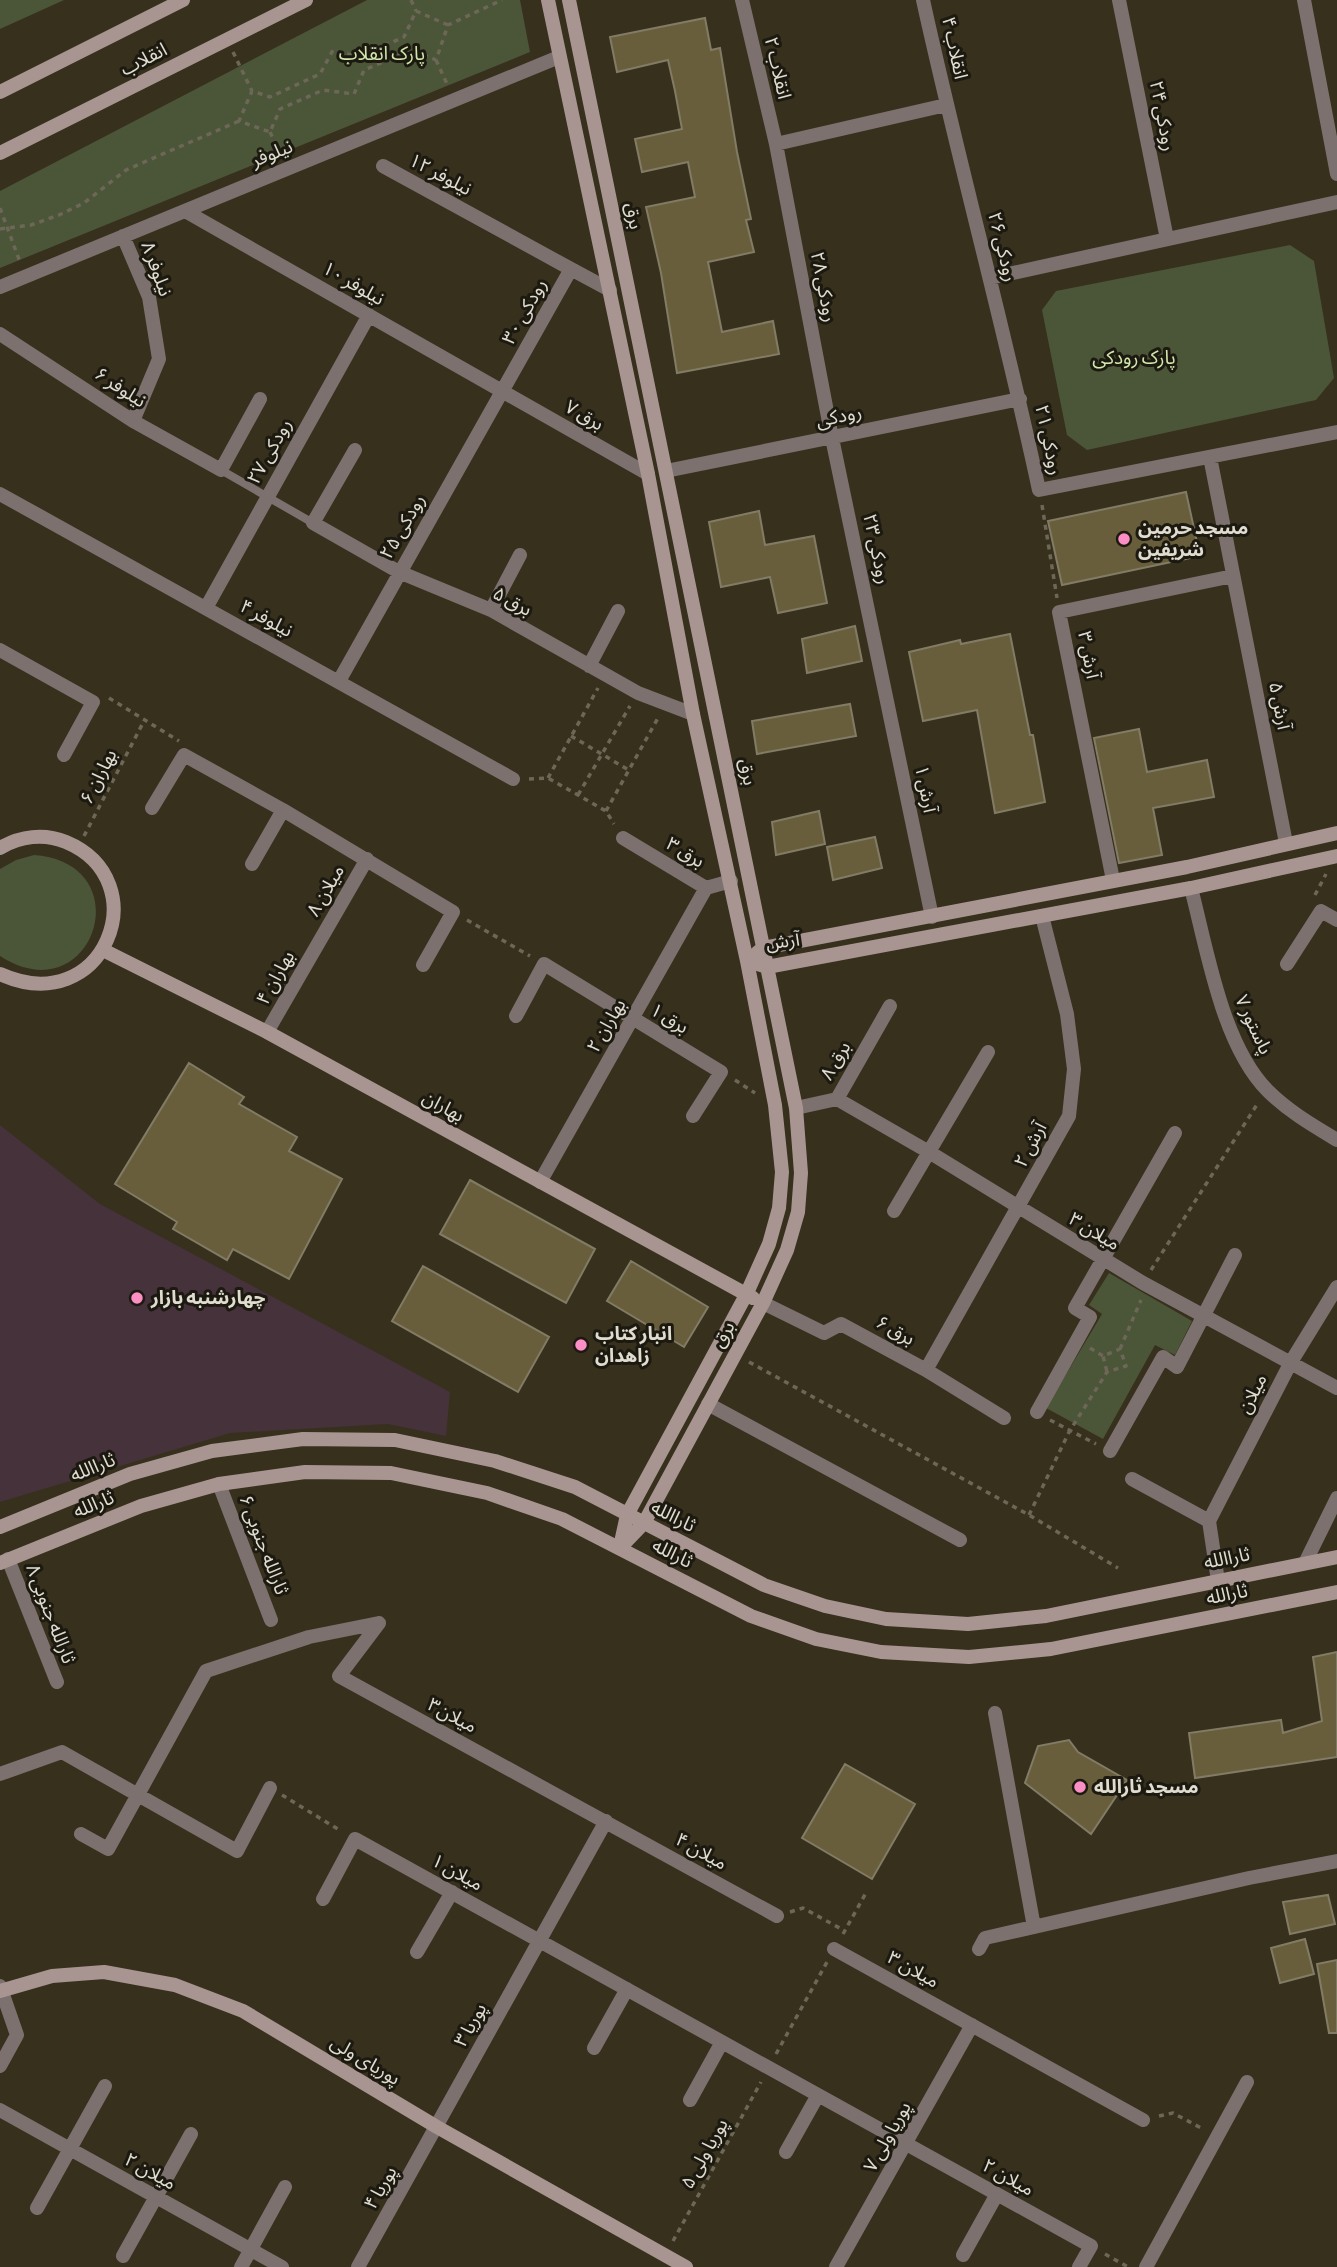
<svg xmlns="http://www.w3.org/2000/svg" width="1337" height="2267" viewBox="0 0 1337 2267" font-family="'Alegreya Sans','Noto Sans Arabic',sans-serif">
	<style>
		.commercial { fill: #45323a }
		.green { fill: #4b5538 }
		.building { fill: #695e3c; stroke: #827b65; stroke-width: 2 }
		.lines { fill: none; stroke-linecap: round; stroke-linejoin: round }
		.path { stroke: #6d6757; stroke-width: 3.5; stroke-dasharray: 5 5; stroke-linecap: butt }
		.lane { stroke: #7d716f; stroke-width: 8 }
		.street { stroke: #7d716f; stroke-width: 14 }
		.secondary { stroke: #a89592; stroke-width: 14 }
		.poi-dot { fill: #fb8fc5; stroke: #1b1910; stroke-width: 2.5 }
		.labels { text-anchor: middle; dominant-baseline: central; stroke-width: 6; stroke-linejoin: round; paint-order: stroke }
		.street-label { font-size: 19px; fill: #e0dcd0; stroke: #1b1910 }
		.park-label { font-size: 19px; fill: #d2e7ac; stroke: #1b1910 }
		.poi-label { font-size: 19px; font-weight: bold; fill: #e0dcd0; stroke: #1b1910; text-anchor: start }
	</style>
	<rect width="100%" height="100%" fill="#37301d"/>
	<!-- commercial -->
	<path class="commercial" d="M0,1125L100,1204L450,1392L446,1436L388,1424L230,1433L0,1502Z"/>
	<!-- green -->
	<path class="green" d="M0,0H64L0,29Z
		M367,0H520L530,52L0,268V191Z
		M1290,245L1314,261L1334,378L1316,400L1087,450L1067,435L1042,310L1056,291Z
		M34,855C143,863 93,1016 0,956V869L16,860Z
		M1109,1273L1192,1321L1175,1355L1155,1345L1103,1439L1046,1408L1102,1314L1089,1305Z"/>
	<!-- building -->
	<path class="building" d="M705,18L711,50L720,48L737,152L751,219L746,220L754,252L708,262L722,332L773,321L779,354L677,373L661,273L646,207L695,197L688,162L642,172L635,139L682,129L675,91L668,60L617,72L610,37Z
		M1186,492L1200,556L1062,585L1048,521Z
		M759,511L765,545L814,536L827,603L778,613L770,577L721,587L709,522Z
		M855,626L862,661L807,673L802,639Z
		M1010,634L1030,735H1033L1045,802L995,813L977,710L923,721L909,652L960,640L961,644Z
		M850,704L856,736L757,754L752,721Z
		M1139,729L1147,772L1207,760L1214,797L1153,808L1162,855L1119,863L1094,738Z
		M819,811L825,844L776,855L772,822Z
		M875,837L882,868L833,880L827,847Z
		M189,1063L244,1097L239,1104L297,1137L289,1151L342,1179L289,1279L233,1249L227,1260L173,1229L177,1222L115,1184Z
		M470,1180L595,1249L566,1303L440,1234Z
		M631,1261L708,1307L684,1347L607,1301Z
		M423,1266L549,1337L518,1392L392,1321Z
		M1337,1652V1757L1195,1778L1189,1733L1281,1720L1283,1733L1322,1721L1313,1657Z
		M1069,1740L1078,1752L1127,1780L1091,1834L1025,1783L1038,1746Z
		M845,1764L915,1804L872,1879L802,1838Z
		M1328,1895L1335,1924L1290,1934L1283,1902Z
		M1305,1939L1314,1974L1280,1983L1271,1948Z
		M1337,1960V2033H1329L1317,1964Z"/>
	<g class="lines">
		<!-- path -->
		<path class="path" d="M411,0L416,11
			M448,25L416,11L404,37L358,57L333,50L320,74L270,97L252,91L239,121L270,132L280,109L323,90L354,94L364,70L412,50L436,60L448,25L502,0
			M233,52L252,91
			M436,60L448,86
			M270,132L281,155
			M0,208L20,262
			M0,229L31,225L59,215L84,203L126,170L239,121
			M1042,505L1057,598
			M109,698L179,741
			M571,736L627,769
			M548,778L598,688
			M529,779L548,778L606,811L614,824
			M578,795L630,706
			M606,811L658,718
			M84,836L145,719
			M1315,895L1326,874
			M467,920L530,956
			M735,1080L755,1093
			M1151,1270L1258,1103
			M1090,1348L1103,1356
			M1120,1349L1141,1300
			M749,1362L1029,1515L1118,1568
			M1050,1420L1096,1444
			M1029,1515L1069,1432L1107,1372L1126,1366L1120,1349L1103,1356L1107,1372
			M282,1795L341,1831
			M790,1912L803,1908L845,1931
			M843,1934L867,1891
			M776,2054L827,1962
			M1159,2116L1173,2113L1203,2129
			M673,2241L761,2082
			M1105,2254L1128,2267"/>
		<!-- lane -->
		<path class="lane" d="M221,470L313,523"/>
		<!-- street -->
		<path class="street" d="M742,0L776,144L832,438L932,917
			M923,0C959,164 1004,326 1039,490L1337,432
			M1119,0L1167,239
			M1304,0L1337,174
			M776,144L946,105
			M185,211L648,474
			M123,236L149,297L159,359L133,421
			M571,269L610,290
			M990,278L1337,202
			M0,287L559,57
			M0,334L133,421L221,470L260,399
			M355,450L313,523L399,572L491,610L638,693L693,714
			M1210,457L1286,843
			M666,471L1020,399
			M0,494L513,779
			M206,608L369,315
			M491,610L520,555
			M0,650L93,702L64,755
			M589,666L618,611
			M339,681L571,269L383,166
			M152,808L184,755L283,810L453,912L423,965
			M623,838L706,888L731,881
			M252,864L283,810
			M1113,880L1059,612L1233,576
			M1191,888C1207,949 1222,1045 1268,1091C1288,1111 1312,1125 1337,1140
			M1287,964L1321,911L1337,920
			M516,1016L544,964L721,1072L693,1116
			M267,1032L367,859
			M837,1099L929,1152L1143,1283L1337,1388
			M796,1108L837,1099L890,1006
			M540,1182L706,888
			M894,1211L988,1052
			M763,1303L824,1333L841,1324L926,1370L1004,1418
			M926,1370L1069,1116L1074,1069L1067,1014L1042,916
			M708,1404L960,1540
			M1037,1412L1090,1317L1075,1308L1175,1133
			M1110,1451L1163,1357L1177,1367L1235,1255
			M1132,1479L1209,1521
			M219,1484L271,1620
			M1209,1521L1291,1362L1337,1287
			M1209,1521L1218,1581
			M8,1559L57,1682
			M1305,1563L1337,1498
			M379,1623L339,1676L777,1916
			M995,1713L1034,1927
			M0,1774L62,1752L237,1851L270,1788
			M81,1834L108,1849L206,1671L309,1637L379,1623
			M323,1899L355,1839L1091,2246L1079,2267
			M834,1949L1143,2120
			M979,1949L985,1938L1249,1878L1337,1861
			M417,1952L452,1892
			M0,1986L17,2035L0,2066
			M594,2048L627,1989
			M690,2100L722,2042
			M0,2110L282,2267
			M786,2152L818,2095
			M37,2208L105,2086
			M963,2255L997,2194
			M123,2256L191,2134
			M241,2267L285,2187
			M358,2267L606,1821
			M836,2267L972,2025
			M1146,2267L1247,2082"/>
		<!-- secondary -->
		<path class="secondary" d="M548,0L648,474L693,714L747,961L775,1105L782,1172L779,1208L769,1244L746,1295L627,1515L620,1547
			M569,0L796,1108L801,1173L798,1212L787,1250L763,1303L644,1523L620,1548
			M0,92L183,0
			M0,153L306,0
			M0,848C20,836 44,833 66,842C159,881 104,1021 0,974
			M103,950L267,1032L753,1298
			M757,953L763,948L1187,867L1337,833
			M758,964L767,967L1191,888L1337,856
			M0,1527L130,1474L212,1451L303,1439L395,1440L495,1461L575,1487L764,1585L825,1606L886,1619L968,1624L1046,1616L1337,1557
			M0,1563L141,1506L219,1484L305,1472L391,1473L487,1493L562,1519L751,1616L816,1639L881,1652L969,1657L1051,1649L1337,1592
			M0,1991L52,1976L104,1972L175,1985L243,2011L437,2127L686,2267"/>
	</g>
	<!-- markers -->
	<g class="poi-dot">
		<circle cx="1124" cy="539" r="7"/>
		<circle cx="137" cy="1298" r="7"/>
		<circle cx="581" cy="1345" r="7"/>
		<circle cx="1080" cy="1787" r="7"/>
	</g>
	<g class="labels">
		<!-- street labels -->
		<g class="street-label">
			<text transform="translate(954 48) rotate(78)">انقلاب ۴</text>
			<text transform="translate(144 60) rotate(-27)">انقلاب</text>
			<text transform="translate(777 68) rotate(77)">انقلاب ۲</text>
			<text transform="translate(1162 116) rotate(79)">رودکی ۲۴</text>
			<text transform="translate(272 154) rotate(-22)">نیلوفر</text>
			<text transform="translate(440 175) rotate(28)">نیلوفر ۱۲</text>
			<text transform="translate(633 216) rotate(78)">برق</text>
			<text transform="translate(1002 247) rotate(76)">رودکی ۲۶</text>
			<text transform="translate(156 269) rotate(70)">نیلوفر ۸</text>
			<text transform="translate(353 284) rotate(30)">نیلوفر ۱۰</text>
			<text transform="translate(823 287) rotate(79)">رودکی ۲۸</text>
			<text transform="translate(525 312) rotate(-61)">رودکی ۳۰</text>
			<text transform="translate(120 388) rotate(33)">نیلوفر ۶</text>
			<text transform="translate(584 416) rotate(30)">برق ۷</text>
			<text transform="translate(839 417) rotate(-12)">رودکی</text>
			<text transform="translate(1048 440) rotate(78)">رودکی ۲۱</text>
			<text transform="translate(270 452) rotate(-61)">رودکی ۲۷</text>
			<text transform="translate(403 527) rotate(-60)">رودکی ۲۵</text>
			<text transform="translate(876 549) rotate(78)">رودکی ۲۳</text>
			<text transform="translate(512 602) rotate(28)">برق ۵</text>
			<text transform="translate(266 619) rotate(29)">نیلوفر ۴</text>
			<text transform="translate(1088 655) rotate(79)">آرش ۳</text>
			<text transform="translate(1279 706) rotate(79)">آرش ۵</text>
			<text transform="translate(747 772) rotate(78)">برق</text>
			<text transform="translate(99 777) rotate(-63)">بهاران ۶</text>
			<text transform="translate(925 789) rotate(79)">آرش ۱</text>
			<text transform="translate(685 853) rotate(31)">برق ۳</text>
			<text transform="translate(326 891) rotate(-60)">میلان ۸</text>
			<text transform="translate(783 942) rotate(-7)">آرش</text>
			<text transform="translate(276 978) rotate(-61)">بهاران ۴</text>
			<text transform="translate(669 1019) rotate(31)">برق ۱</text>
			<text transform="translate(1253 1025) rotate(65)">پاستور ۷</text>
			<text transform="translate(607 1026) rotate(-60)">بهاران ۲</text>
			<text transform="translate(836 1061) rotate(-60)">برق ۸</text>
			<text transform="translate(443 1107) rotate(29)">بهاران</text>
			<text transform="translate(1031 1145) rotate(-62)">آرش ۲</text>
			<text transform="translate(1094 1232) rotate(31)">میلان ۳</text>
			<text transform="translate(895 1331) rotate(29)">برق ۶</text>
			<text transform="translate(724 1335) rotate(-62)">برق</text>
			<text transform="translate(1253 1394) rotate(-63)">میلان</text>
			<text transform="translate(93 1468) rotate(-22)">ثاراالله</text>
			<text transform="translate(94 1505) rotate(-22)">ثارالله</text>
			<text transform="translate(673 1517) rotate(27)">ثاراالله</text>
			<text transform="translate(263 1545) rotate(69)">ثارالله جنوبی ۶</text>
			<text transform="translate(672 1554) rotate(27)">ثارالله</text>
			<text transform="translate(1227 1559) rotate(-11)">ثاراالله</text>
			<text transform="translate(1227 1595) rotate(-11)">ثارالله</text>
			<text transform="translate(50 1614) rotate(69)">ثارالله جنوبی ۸</text>
			<text transform="translate(452 1716) rotate(28)">میلان۳</text>
			<text transform="translate(701 1852) rotate(29)">میلان ۴</text>
			<text transform="translate(457 1873) rotate(29)">میلان ۱</text>
			<text transform="translate(913 1970) rotate(29)">میلان ۳</text>
			<text transform="translate(471 2025) rotate(-61)">پوریا ۳</text>
			<text transform="translate(365 2061) rotate(31)">پوریای ولی</text>
			<text transform="translate(888 2137) rotate(-61)">پوریا ولی ۷</text>
			<text transform="translate(705 2154) rotate(-61)">پوریا ولی ۵</text>
			<text transform="translate(150 2172) rotate(29)">میلان ۲</text>
			<text transform="translate(1008 2178) rotate(29)">میلان ۲</text>
			<text transform="translate(381 2188) rotate(-60)">پوریا ۴</text>
		</g>
		<!-- park labels -->
		<g class="park-label">
			<text x="382" y="54">پارک انقلاب</text>
			<text x="1134" y="358">پارک رودکی</text>
		</g>
		<!-- poi labels -->
		<g class="poi-label">
			<text x="1138" y="528">مسجد حرمین<tspan x="1138" dy="22">شریفین</tspan></text>
			<text x="151" y="1298">چهارشنبه بازار</text>
			<text x="595" y="1334">انبار کتاب<tspan x="595" dy="22">زاهدان</tspan></text>
			<text x="1094" y="1787">مسجد ثارالله</text>
		</g>
	</g>
</svg>
